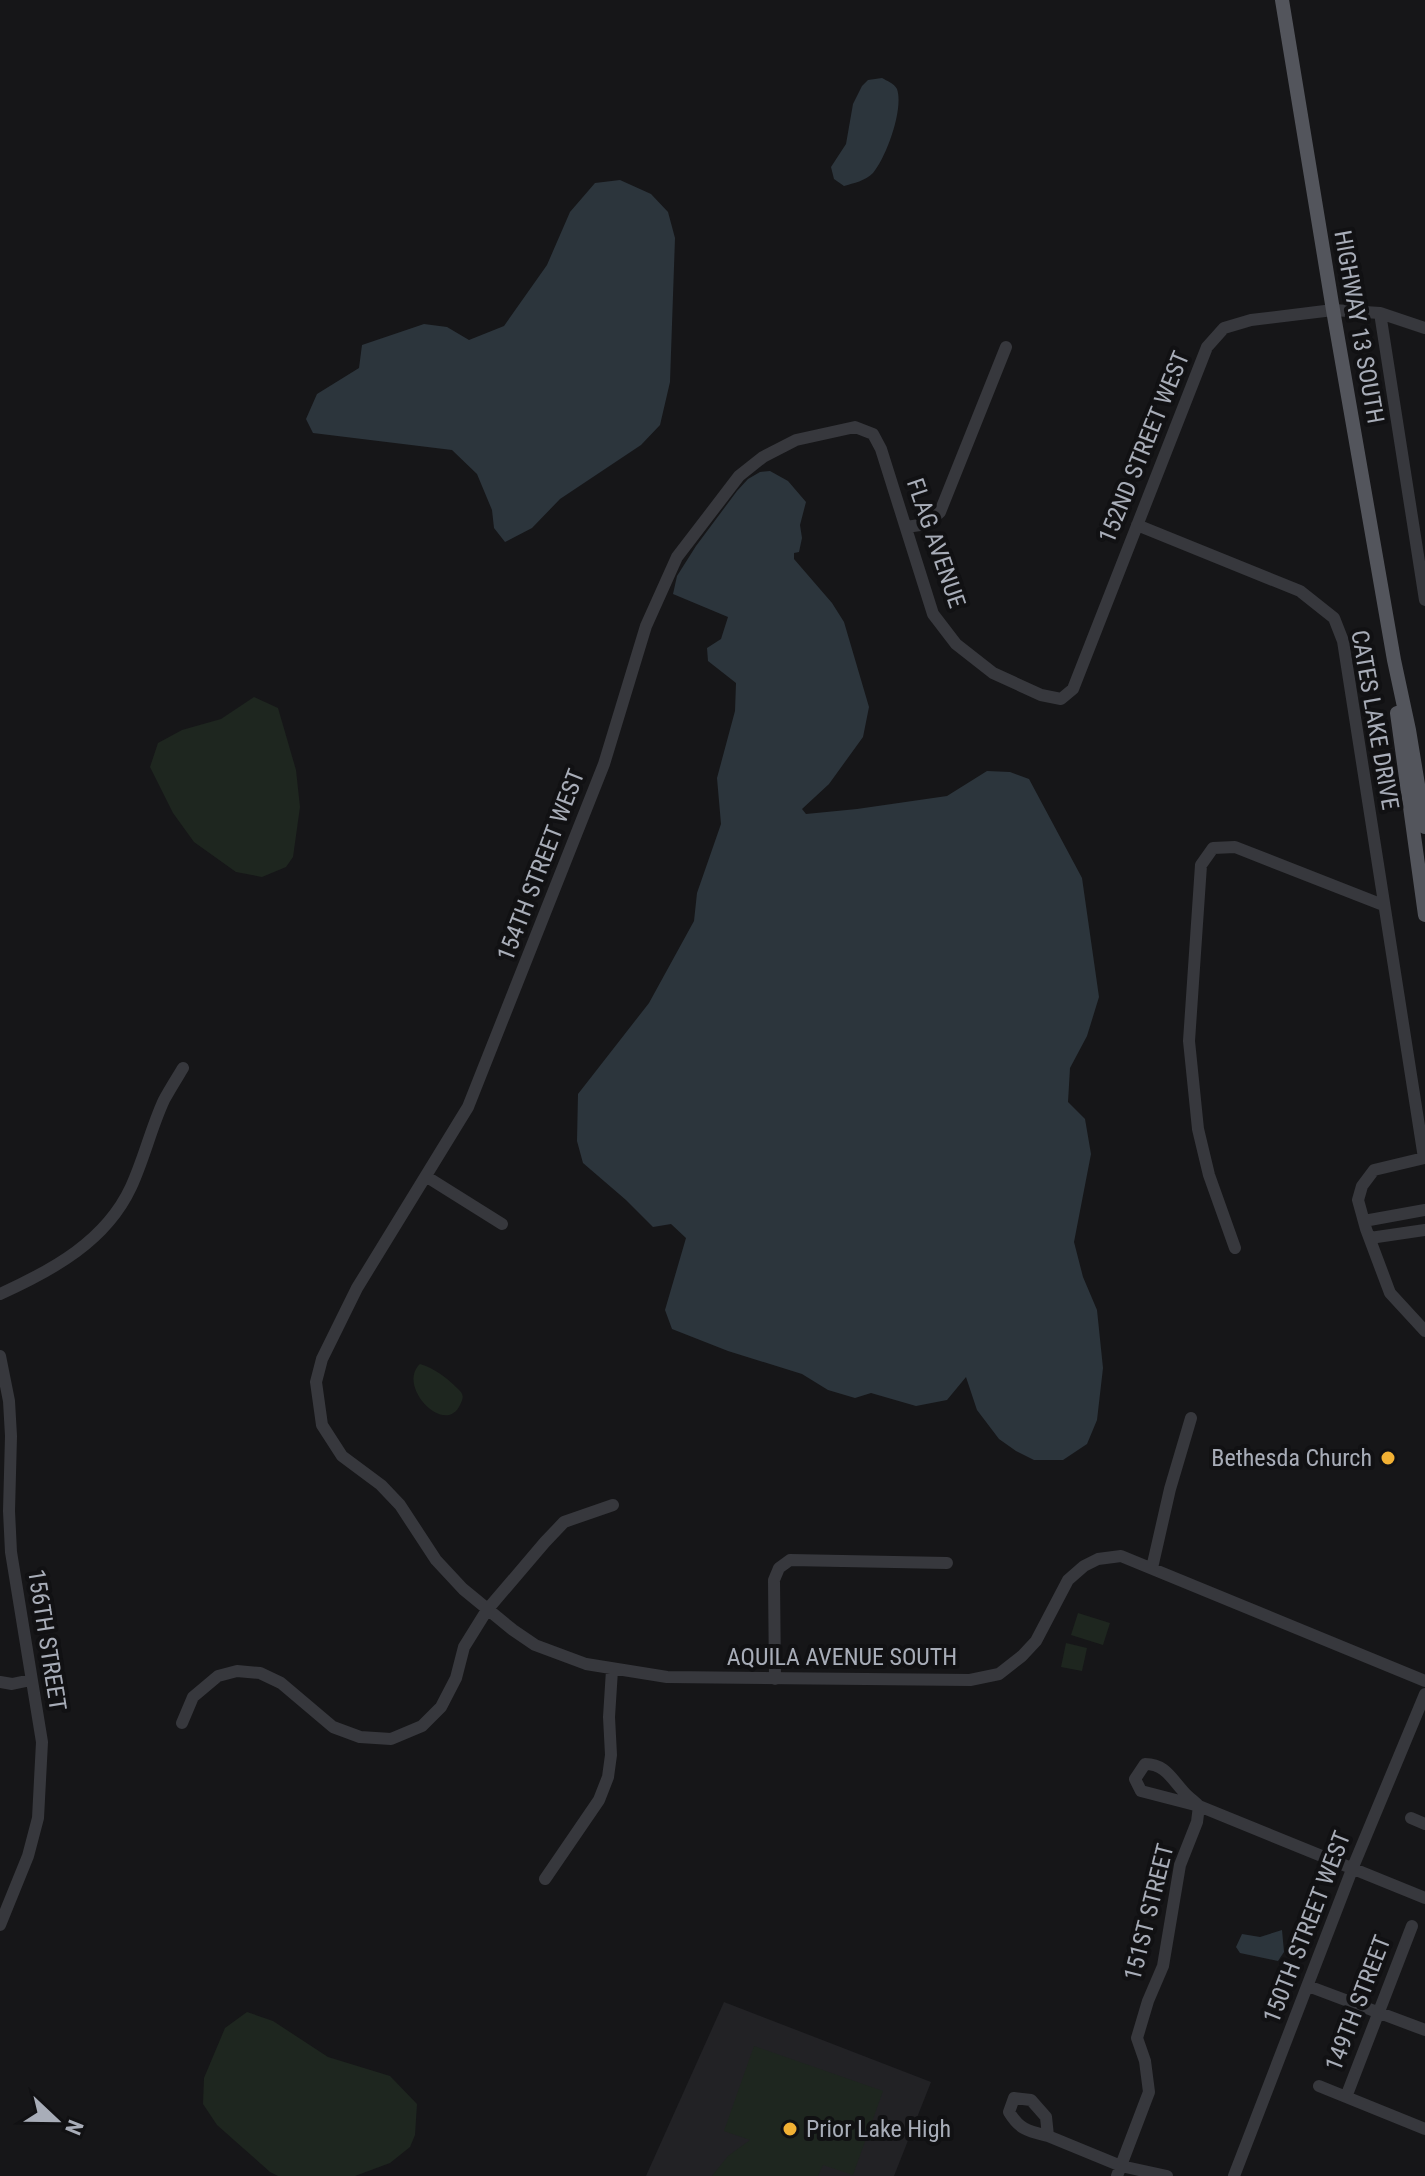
<svg xmlns="http://www.w3.org/2000/svg" width="1425" height="2176" viewBox="0 0 1425 2176" font-family="'Roboto Condensed',sans-serif">
	<style>
		.built { fill: #222225 }
		.green { fill: #1e261f }
		.water { fill: #2c353c }
		.lines { fill: none; stroke-linecap: round; stroke-linejoin: round }
		.minor { stroke: #37383d; stroke-width: 12 }
		.major { stroke: #53555c; stroke-width: 14 }
		.poi-dot { fill: #f2b134; stroke: #111113; stroke-width: 3 }
		.labels { text-anchor: middle; dominant-baseline: central; stroke-width: 8; stroke-linejoin: round; paint-order: stroke }
		.street-label { font-size: 24px; fill: #a8adb8; stroke: #111113 }
		.poi-label { font-size: 24px; fill: #a8adb8; stroke: #111113; text-anchor: end }
	</style>
	<rect width="100%" height="100%" fill="#161618"/>
	<!-- built -->
	<path class="built" d="M724,2002L931,2082L894,2176H646Z"/>
	<!-- green -->
	<path class="green" d="M254,697L278,708L296,770L300,807L293,857L286,867L262,877L236,872L194,842L173,813L150,767L158,743L182,730L221,719Z
		M420,1364C434,1368 447,1378 457,1388C464,1394 464,1397 460,1405C445,1437 396,1386 420,1364Z
		M1078,1613L1110,1623L1103,1645L1071,1635Z
		M1066,1643L1087,1648L1082,1671L1061,1667Z
		M247,2012L273,2021L328,2057L390,2076L417,2104L415,2135L410,2147L390,2163L355,2176H278L270,2172L217,2125L203,2104L204,2078L225,2028Z
		M754,2046L883,2091L853,2175L823,2165L818,2176H712L728,2156L750,2140L724,2131Z"/>
	<!-- water -->
	<path class="water" d="M882,78C887,81 894,83 897,89C904,109 886,158 873,173C865,181 854,183 844,186L834,179L831,167L846,144L853,104L862,86L868,80Z
		M620,180L651,194L668,212L675,238L670,382L660,425L641,445L560,499L532,528L505,542L494,528L492,510L477,474L452,450L313,433L306,419L317,394L359,368L362,345L424,324L447,327L469,340L504,326L547,265L570,212L595,183Z
		M770,471L788,481L806,502L800,525L802,538L799,552L794,553V559L832,603L844,622L869,707L863,737L829,784L802,809L806,814L857,809L947,796L987,771L1010,772L1029,779L1082,878L1099,997L1087,1036L1070,1068L1068,1102L1085,1119L1091,1154L1074,1242L1083,1277L1097,1310L1103,1368L1097,1420L1087,1444L1063,1460H1034L1016,1451L999,1439L977,1410L966,1377L947,1400L916,1406L871,1393L855,1398L828,1390L802,1374L728,1351L672,1329L665,1310L686,1238L671,1224L653,1227L626,1200L583,1163L577,1141L578,1094L649,1003L694,921L697,893L721,824L717,778L735,711L736,683L708,661L707,648L721,639L728,617L673,594L677,576L696,546L737,491L748,479L760,472Z
		M1282,1930L1284,1952L1278,1961L1240,1953L1236,1947L1242,1934L1260,1937Z"/>
	<g class="lines">
		<!-- minor -->
		<path class="minor" d="M1380,313L1425,600
			M1425,328L1380,313L1333,310L1251,320L1224,328L1207,347L1073,689L1061,699L1041,695L993,673L956,644L933,614L881,449L873,434L855,427L796,440L763,457L739,476L677,557L646,626L604,764L468,1107L357,1288L322,1359L316,1382L322,1425L342,1456L381,1485L400,1505L436,1560L463,1589L513,1630L535,1645L586,1664L667,1677L970,1680L999,1674L1022,1656L1036,1641L1068,1580L1084,1566L1098,1559L1121,1556L1425,1681
			M1137,525L1300,591L1334,618L1343,641L1424,1158L1374,1170L1362,1186L1358,1200L1366,1229L1390,1293L1425,1331
			M906,527L927,524L940,512L1006,347
			M427,1177L502,1224
			M1364,1221L1425,1210
			M1370,1238L1425,1230
			M1235,1248L1209,1175L1198,1129L1189,1041L1201,865L1213,848L1235,847L1383,905
			M0,1294C53,1270 106,1241 131,1187C144,1159 151,1128 164,1100C170,1089 177,1078 183,1068
			M0,1356L9,1401L11,1436L9,1511L11,1552L42,1742L38,1818L28,1856L0,1925
			M1152,1568L1170,1489L1191,1418
			M775,1679L774,1580L779,1568L790,1560L947,1563
			M0,1682L12,1684L31,1680
			M182,1723L193,1697L218,1676L237,1671L260,1673L281,1683L333,1727L360,1737L391,1739L422,1726L441,1707L456,1678L464,1647L487,1610L545,1542L564,1522L613,1505
			M1199,1806C1194,1801 1188,1797 1183,1791C1171,1778 1165,1764 1145,1764L1135,1779L1141,1791L1199,1806L1425,1898
			M1411,1818L1425,1824
			M545,1879L599,1800L608,1777L611,1755L609,1717L612,1670
			M1308,1986L1425,2030
			M1319,2086L1425,2129
			M1346,2097L1412,1926
			M1048,2136C1028,2131 1020,2130 1009,2112L1014,2098L1031,2100L1046,2117L1048,2136L1121,2166L1167,2176
			M1117,2176L1149,2092L1145,2061L1137,2038L1148,2001L1163,1966L1180,1865L1197,1822L1199,1806
			M1234,2176L1353,1867L1425,1694"/>
		<!-- major -->
		<path class="major" d="M1282,0L1333,310L1394,660L1409,730L1425,827
			M1397,713L1425,915"/>
	</g>
	<!-- markers -->
	<g class="poi-dot">
		<circle cx="1388" cy="1458" r="8"/>
		<circle cx="790" cy="2129" r="8"/>
	</g>
	<g class="labels">
		<!-- street labels -->
		<g class="street-label">
			<text transform="translate(1359 327) rotate(80)">HIGHWAY 13 SOUTH</text>
			<text transform="translate(1144 447) rotate(-68)">152ND STREET WEST</text>
			<text transform="translate(936 543) rotate(71)">FLAG AVENUE</text>
			<text transform="translate(1375 720) rotate(80)">CATES LAKE DRIVE</text>
			<text transform="translate(541 865) rotate(-69)">154TH STREET WEST</text>
			<text transform="translate(47 1640) rotate(81)">156TH STREET</text>
			<text x="842" y="1657">AQUILA AVENUE SOUTH</text>
			<text transform="translate(1149 1912) rotate(-76)">151ST STREET</text>
			<text transform="translate(1307 1927) rotate(-69)">150TH STREET WEST</text>
			<text transform="translate(1358 2003) rotate(-69)">149TH STREET</text>
		</g>
		<!-- poi labels -->
		<g class="poi-label">
			<text x="1372" y="1458">Bethesda Church</text>
			<text x="806" y="2129" text-anchor="start">Prior Lake High</text>
		</g>
	</g>
	<!-- north arrow -->
	<g transform="translate(56 2120) rotate(112)" stroke="#111113" stroke-width="6" paint-order="stroke">
	<path d="M0-6L14 30L0 20L-14 30Z" fill="#a8adb8"/>
	<text y="-12" font-size="22" font-weight="bold" text-anchor="middle" fill="#a8adb8">N</text>
	</g>
</svg>
